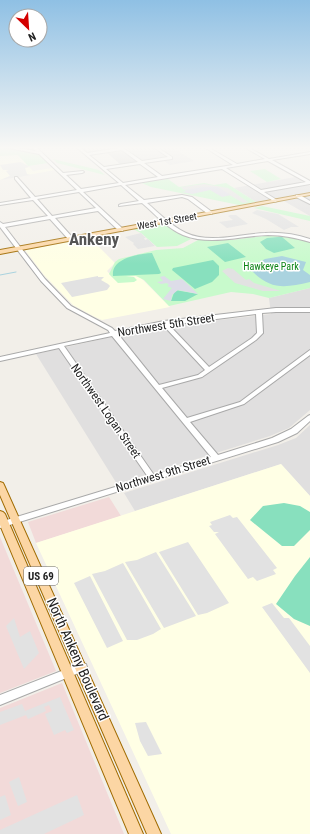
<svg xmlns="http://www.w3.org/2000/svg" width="310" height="834" viewBox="0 0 310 834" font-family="'Roboto Condensed',sans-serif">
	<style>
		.residential { fill: #e0dfdf }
		.commercial { fill: #f2dad9 }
		.education { fill: #ffffe5 }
		.religious { fill: #d0d0d0 }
		.park { fill: #c8facc }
		.pitch { fill: #88e0be }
		.parking { fill: #e2e2e2 }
		.plaza { fill: #dddde8 }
		.water { fill: #aad3df }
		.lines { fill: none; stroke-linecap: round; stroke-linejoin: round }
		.stream { stroke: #aad3df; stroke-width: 1 }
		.minor-casing { stroke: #a9a9a9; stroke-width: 2 }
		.major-casing { stroke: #a06b00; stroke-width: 2 }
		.minor { fill: #fff; fill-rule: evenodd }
		.major { fill: #fcd6a4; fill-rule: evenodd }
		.labels { text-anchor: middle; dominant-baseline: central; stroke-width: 3; stroke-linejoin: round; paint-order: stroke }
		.far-street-label { font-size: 10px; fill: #222; stroke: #fff }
		.far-park-label { font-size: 10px; fill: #0c8416; stroke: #fff }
		.shield { fill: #fff; stroke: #646464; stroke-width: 1 }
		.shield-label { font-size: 11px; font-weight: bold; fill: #222 }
		.street-label { font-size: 12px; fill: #222; stroke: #fff }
		.near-street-label { font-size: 14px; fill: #222; stroke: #fff }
		.far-town-label { font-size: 17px; font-weight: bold; fill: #555; stroke: #fff }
	</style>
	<rect width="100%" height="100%" fill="#f2efe9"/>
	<!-- residential -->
	<path class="residential" d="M82,147H172L194,161L170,165L160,158L143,161L125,147L90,153Z
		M295,177L310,186V192L256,202L234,188Z
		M310,196V216L284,201Z
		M310,288V410L289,428L270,436L117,484L36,354L150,328L271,314L269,298Z
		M310,425V496L281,464L135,511L124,493L278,445L296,438Z"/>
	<!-- commercial -->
	<path class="commercial" d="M109,497L121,516L36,543L28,522Z
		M0,537L56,671L0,693Z
		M62,683L124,834H0V708Z"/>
	<!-- education -->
	<path class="education" d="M14,154L18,155L33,171L52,168L55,170L0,180V156Z
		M90,238L115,263L107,271L112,277L139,276L170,307L102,320L93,316L73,305L44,275L25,250Z
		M281,464L310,496V834H171L36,543Z"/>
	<!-- religious -->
	<path class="religious" d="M122,150L138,162L121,165L106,152Z"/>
	<!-- park -->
	<path class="park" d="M0,147L39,155L48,163L28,166L18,155L0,156Z
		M53,159L99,170L105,175L57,163Z
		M265,169L281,179L267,182L250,171Z
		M168,179L179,187L204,183L214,185L226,183L256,202L239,205L151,187L142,183Z
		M262,206L310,216V221L254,208Z
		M164,223L191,239L177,246L157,247L141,233L133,229Z
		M273,235L288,236L310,242V288L269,298L253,294L231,292L169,306L144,280L136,276H126L134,277L137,280L134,282L118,283L109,274L115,262L119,259L156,250L183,248L200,239L232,240Z"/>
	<!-- pitch -->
	<path class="pitch" d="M278,237H282L295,248L274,253L266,249L260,242L267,238Z
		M228,243L246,257L225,262L207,247Z
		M152,253L161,273L159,274L113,276C111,258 138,254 152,253Z
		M213,260L219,266V275L212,282L195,289L172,270L173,268Z
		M175,290L198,294L185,301H171Z
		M284,503L300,506L310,512V530L294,546H282L250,520L263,506Z
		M310,557V626L294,619L276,604L295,576Z"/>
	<!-- parking -->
	<path class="parking" d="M21,162L28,166L29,167L25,168L27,174L31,175L0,180L10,176L6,171L9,170H3L0,165Z
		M204,184L228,188L248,202L243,203L216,187L184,190L181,187Z
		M257,210L278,214L299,227H291L284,230L266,219L252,213Z
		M230,215H236L248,224L227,228L219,222L233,220L228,216Z
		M141,233L146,238H144L145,240L148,239L155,246L138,249L133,244L134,243L125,237Z
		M228,268L233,269L246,280L249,279L254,283L281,291H263L235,283L222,271Z
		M98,276V277H104L101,280L108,284L110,286L107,290L72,297L61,283Z
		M230,515L233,518L237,517L277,568L273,570L276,574L257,581L253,577L248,579L215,534L219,532H214L209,526L212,525L210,522Z
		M188,542L229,603L207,613L198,615L159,552Z
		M156,552L196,616L164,628L125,562L137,560Z
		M123,563L161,629L153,634L137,640H127L92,574L105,571Z
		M90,576L123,641L107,648L74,583Z
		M272,603L284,618H289L310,646V673L262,607Z
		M14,618L20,637L30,631L39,653L24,669L6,626Z
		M60,697L74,730L67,733L65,730L54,735L45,714L52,711L49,705L44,707L46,711L28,719L26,715L0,725V712L22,704L25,711Z
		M146,722L162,754L148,756L140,741L135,723Z
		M19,777L27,802L18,806L9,782Z
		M5,795L11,815L0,820V797Z
		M77,795L84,815L44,834H0V830Z"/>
	<!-- plaza -->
	<path class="plaza" d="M202,187H217L231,195L222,197L210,190L192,194L182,192L186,191L185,190Z
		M164,276L171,281L182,279L198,294L178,290L172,295L171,301L163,299L172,288L167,286L169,285L167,283L161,284L157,282L163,281L160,277Z"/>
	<!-- water -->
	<path class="water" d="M282,256L306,262L303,270L310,275V282C284,288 271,290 251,270L252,266L265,259Z"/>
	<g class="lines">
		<!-- stream -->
		<path class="stream" d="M0,275L16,272"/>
		<defs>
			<path id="minor" d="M4,147H11L36,151L32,147H36L63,173L83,171L84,172L82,173L66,175L81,189L119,183L76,147H80L87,153L119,148L118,147H122L142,161L168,157L153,147H157L172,157V159L144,163L162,176L233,165L204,147H208L237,164L265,159L244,147H248L269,159L310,152V154L272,160L310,181V184L264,192L277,200V201L275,202L222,169L125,185L144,200L182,195L192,197L212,212V214H208L188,199L182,197L147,203C159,213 171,226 186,233C210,244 239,234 265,233C280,232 295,234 310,239V242C296,238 283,235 268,235C239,236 211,246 183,235C168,229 155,214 142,203L119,206V205L121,204L139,201L121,185L83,192L123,229V231H119L98,211L55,218L73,238V240H69L50,219L5,227L45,279L71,306L112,328L115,331L164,321L276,308H310V312H276L262,313L263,333L256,340L202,377L162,388L187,418L240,402L310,350V355L244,404L190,422L218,455L272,438L291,429L308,416L310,415V421L297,433L278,442L0,528V522L148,477L59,348L0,361V357L110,333L108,330L67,308L41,281L0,227V222L3,224L48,216L33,200L0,205V203L31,198L15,179V177H17L35,197L77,190L39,154ZM122,150L138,162L104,167L89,155ZM268,161L306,182L261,190L226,168ZM140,164L158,177L123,183L106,169ZM79,192L96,208L52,216L37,199ZM256,314L257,333L252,338L209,367L169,325ZM163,325L205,370L198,375L159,385L118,334ZM112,336L211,457L154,475L64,346Z
				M296,195H300L310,201V204L296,197Z
				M82,663L86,664L87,667L86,670L0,705V695Z"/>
			<path id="major" d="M310,193V195L0,254V250Z
				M0,482L3,483L4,485L161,834H147L0,495Z
				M0,511L3,512L5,514L143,834H129L0,525Z"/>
		</defs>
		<!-- minor casing -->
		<use href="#minor" class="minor-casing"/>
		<!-- major casing -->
		<use href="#major" class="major-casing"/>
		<!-- minor -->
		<use href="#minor" class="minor"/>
		<!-- major -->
		<use href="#major" class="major"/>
	</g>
	<!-- sky -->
	<linearGradient id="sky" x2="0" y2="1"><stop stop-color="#8fc0e4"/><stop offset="0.56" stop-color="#f9f8f5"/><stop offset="1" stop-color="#f9f8f5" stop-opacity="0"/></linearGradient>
	<rect width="310" height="264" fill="url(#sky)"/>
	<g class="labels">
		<!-- far-street labels -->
		<g class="far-street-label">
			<text transform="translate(167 221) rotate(-10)">West 1st Street</text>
		</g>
		<!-- far-park labels -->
		<g class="far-park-label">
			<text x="271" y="266">Hawkeye Park</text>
		</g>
		<!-- shield labels -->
		<rect class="shield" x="24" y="567" width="34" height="18" rx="3"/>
		<g class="shield-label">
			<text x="41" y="576">US 69</text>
		</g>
		<!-- street labels -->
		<g class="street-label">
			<text transform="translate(166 325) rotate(-9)">Northwest 5th Street</text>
			<text transform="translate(106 411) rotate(55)">Northwest Logan Street</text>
			<text transform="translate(163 474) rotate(-17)">Northwest 9th Street</text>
		</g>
		<!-- near-street labels -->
		<g class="near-street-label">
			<text transform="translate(78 659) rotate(66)">North Ankeny Boulevard</text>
		</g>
		<!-- far-town labels -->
		<g class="far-town-label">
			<text x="94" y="239">Ankeny</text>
		</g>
	</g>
	<!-- north arrow -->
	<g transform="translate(28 28) rotate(155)"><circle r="19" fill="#ffffff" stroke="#a7a7a7"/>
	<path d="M0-3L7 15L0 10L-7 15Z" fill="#d40000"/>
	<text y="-6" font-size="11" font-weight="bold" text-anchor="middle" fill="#222222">N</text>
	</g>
</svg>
